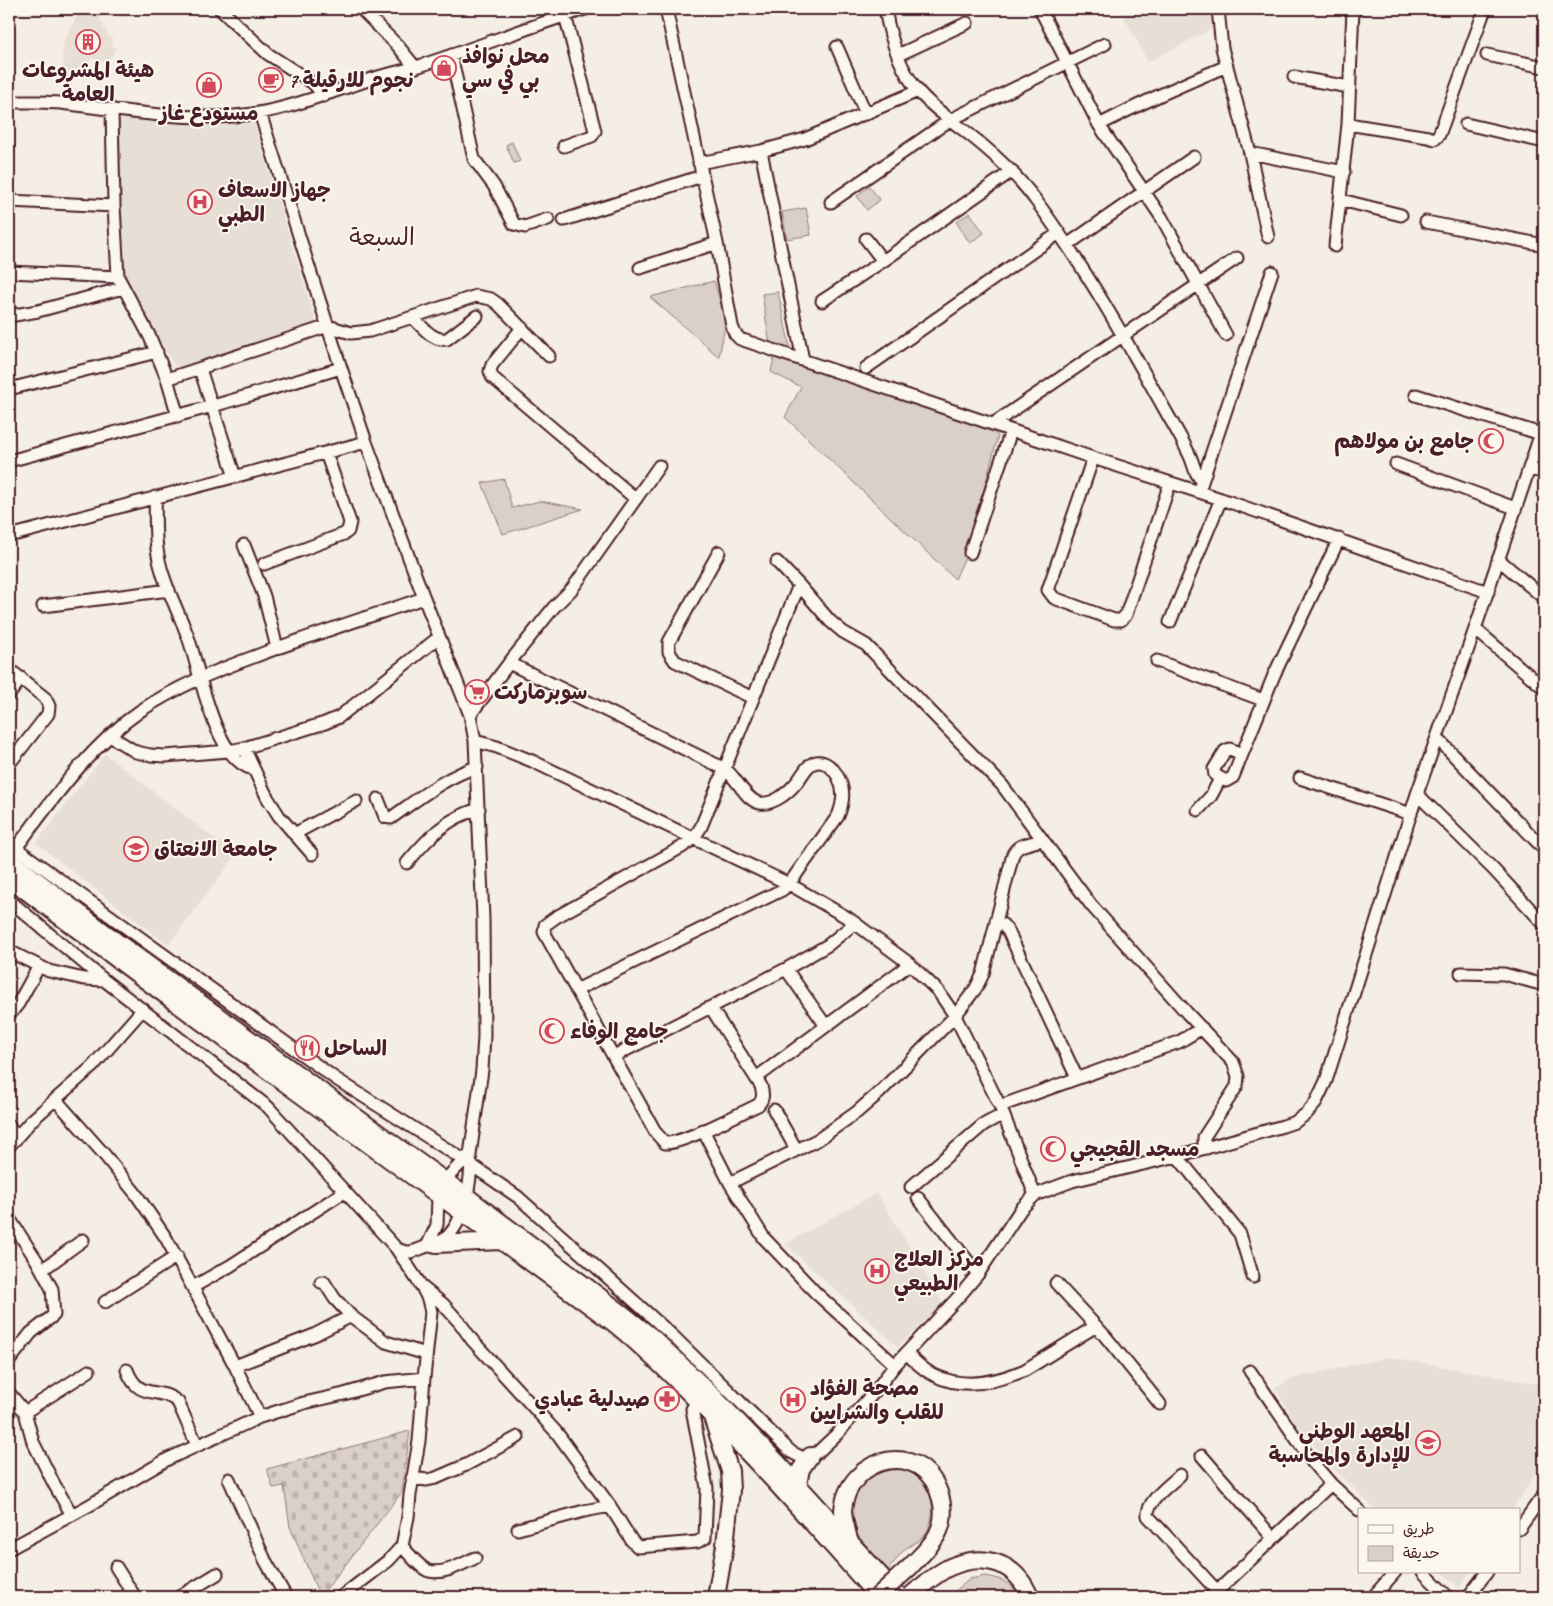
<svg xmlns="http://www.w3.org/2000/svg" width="1553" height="1606" viewBox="0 0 1553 1606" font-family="Caveat,'Playpen Sans Arabic',sans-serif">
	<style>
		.built { fill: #e7dfd6 }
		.green { fill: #dbd0c9; stroke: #92787a }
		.cemetery { fill: url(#cemetery-stones); stroke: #92787a }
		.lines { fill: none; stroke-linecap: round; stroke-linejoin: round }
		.minor-casing { stroke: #4a1f2b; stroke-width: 15 }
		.highway-casing { stroke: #4a1f2b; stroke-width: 20 }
		.minor { stroke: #fbf7ec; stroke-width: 11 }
		.highway { stroke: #fbf7ec; stroke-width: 16 }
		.highway-bridge-casing { stroke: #4a1f2b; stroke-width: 20; stroke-linecap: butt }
		.highway-bridge { stroke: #fbf7ec; stroke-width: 16 }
		.labels { text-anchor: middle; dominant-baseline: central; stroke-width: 4; stroke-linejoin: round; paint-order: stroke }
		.poi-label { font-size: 21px; font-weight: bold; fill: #4a1f2b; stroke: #fbf7ec; text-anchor: start }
		.quarter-label { font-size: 24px; fill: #4a1f2b; stroke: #fbf7ec }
	</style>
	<defs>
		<pattern id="cemetery-stones" width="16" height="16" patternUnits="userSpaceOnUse" patternTransform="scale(1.25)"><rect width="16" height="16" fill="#dbd0c9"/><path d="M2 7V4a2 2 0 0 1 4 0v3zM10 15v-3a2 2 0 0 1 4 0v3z" fill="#bdb2ad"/></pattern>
	</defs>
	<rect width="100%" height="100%" fill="#f4eee4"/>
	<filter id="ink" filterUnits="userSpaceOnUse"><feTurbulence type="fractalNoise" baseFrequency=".02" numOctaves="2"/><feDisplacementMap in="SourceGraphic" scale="10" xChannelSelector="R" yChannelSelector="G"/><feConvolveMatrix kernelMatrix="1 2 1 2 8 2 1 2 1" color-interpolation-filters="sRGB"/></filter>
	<g filter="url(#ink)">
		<!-- built -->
		<path class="built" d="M79,9H98L100,10L99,13L101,15L100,21L104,24L103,27L108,32L105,30L107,35L112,38V45L116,47L113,55L104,62L92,58L89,61L90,71L77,72V74L71,76L70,72L64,73L63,66L64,64L62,54L64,40L75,21Z
			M1120,9H1212L1211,29L1148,62Z
			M118,119L190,125L254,123L317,325L176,368L124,279Z
			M105,754L236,855L168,945L36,843Z
			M877,1193L943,1303L898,1347L785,1244Z
			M1388,1357L1544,1385V1461L1512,1510H1376L1333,1468L1297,1425L1275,1388L1294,1378Z
			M1442,1572H1470L1459,1588Z"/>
		<!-- green -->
		<path class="green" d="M512,142L520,161L514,163L506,145Z
			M869,186L880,200L867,210L857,196Z
			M806,208L811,235L787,239L782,212Z
			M970,213L984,233L970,243L956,222Z
			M714,281L726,321L719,357L650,297Z
			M778,292L791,352L770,345L762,294Z
			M774,358L988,428L998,436L967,553L955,579L785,417L801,387L771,372Z
			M504,479L512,508L540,501L583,509L503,534L482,483Z
			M892,1467C901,1469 910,1470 917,1476C935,1491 937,1517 924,1536C918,1543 908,1545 902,1552C897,1558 893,1564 888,1570L858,1536L851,1523V1495L867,1474Z
			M985,1576C1000,1578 1013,1583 1020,1597H948L970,1579Z"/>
		<!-- cemetery -->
		<path class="cemetery" d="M410,1431L402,1492L324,1592H318L290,1527L284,1486L273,1488L267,1469Z"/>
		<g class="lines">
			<defs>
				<path id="minor" d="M220,9L268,54L313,83L324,96
					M361,9L398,46L415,67
					M666,9L717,243L732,326L735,334L740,339L1093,458L1221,499L1488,592
					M885,9C890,37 899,69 919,92C932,107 949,119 965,131C992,152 1017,174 1037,202C1087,270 1128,344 1169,417C1176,429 1183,441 1189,454C1194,463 1194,474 1202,480
					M1040,9L1099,125L1162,218L1226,335
					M1218,9L1222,48L1250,153L1268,237
					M837,47L866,114
					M451,55L474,159L494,186L514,224L525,227L548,219
					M898,55L967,23
					M1487,55L1544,67
					M1294,77L1349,87
					M9,102H39L61,103C118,110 176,120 234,116C280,113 322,95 365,81C382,75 400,72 416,67C473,49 528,27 585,9
					M112,109L114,206L118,277L150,337L167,379L178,416
					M1348,124L1428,137L1435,139L1439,135L1485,9
					M1466,124L1544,142
					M1099,125C1141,103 1183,84 1227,66
					M564,146L592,136L595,131L565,15
					M761,151L803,360
					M1250,153L1344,172
					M699,163L761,151L805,139L918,91
					M1341,200L1401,215
					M9,201L114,206
					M831,202L950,120L1105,44
					M564,220L702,176
					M1426,222L1544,245
					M866,239L883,261
					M1067,245L1194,157
					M1335,246L1348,124L1353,9
					M640,268L717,243
					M9,272L118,277
					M822,301L883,261L1012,171
					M9,316L38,311L123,288
					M413,318C422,326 433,342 447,339L477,316
					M522,328L492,365L490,371L492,377L636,499
					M866,368L1059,233
					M200,369L235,477
					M167,379L328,326L351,333L370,331L476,296L491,299L498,304L549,356
					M9,389L157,352
					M1416,395L1541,434
					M993,424L1237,258
					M1093,458L1048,590L1054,598L1114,620H1121L1126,615L1170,483
					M9,461L213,406L341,368
					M1396,464L1515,508
					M1529,468L1544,473
					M1201,485L1272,272
					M155,497C156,516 154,536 158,555C163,583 178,610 188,637C200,670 214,760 253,769
					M9,534H17L366,442
					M244,545L264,596L277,648
					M719,552L669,642V652L675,661L753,698
					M970,553L1011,431
					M1498,559L1544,598
					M777,562L799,585L830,621L843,632L866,645L1002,785L1091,905L1187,1013L1233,1062L1238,1076L1237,1086L1204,1137V1143L1207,1148
					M264,564L344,534L348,531L350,522L326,453
					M43,606L169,590
					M1170,622L1221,499
					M1475,629L1544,688
					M1157,661L1263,700
					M509,663L725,769C737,778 746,801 760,803C773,805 788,793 796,783C801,778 804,770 810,765C822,756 834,768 839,779C845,791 843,804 838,816L789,884L782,890L576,990
					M9,669L45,698L49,706L48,714L9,764
					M9,695L21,678
					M470,715L509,663L554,607L572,589L659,466
					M110,736L136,752L150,755L165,756L229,751L244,748L325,723L339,717L439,637
					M1437,738L1544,849
					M475,741L497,747L532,761L789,884L848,918L910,964L938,991L955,1016L1000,1106L1035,1195
					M244,748L267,797L279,816L312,854
					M1242,754L1230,749L1225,751L1214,769L1215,775L1226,781L1233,777L1274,675L1339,539
					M1300,778L1411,814
					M1417,794L1494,870L1544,924
					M378,799L385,817L391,818C418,799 445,777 477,767
					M1198,810L1211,796L1220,779
					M294,834L356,801
					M9,843L336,1079L464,1160L518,1197L673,1336L791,1452L803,1458L818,1452L837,1434L876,1390L895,1365L962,1293L978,1274L1021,1209L1035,1195L1072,1181L1177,1156L1283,1126L1295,1122L1306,1114L1315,1104L1326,1081L1417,794L1475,629L1544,424
					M16,848C52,800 90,746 140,711C176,687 215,671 256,656C311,635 368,617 424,598
					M407,863C427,839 447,817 479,809
					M9,900L104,980L268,1107L396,1248C410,1256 415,1250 428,1246C431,1245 434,1245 436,1244C464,1233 473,1180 470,1155L482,1070L484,1036L483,918L475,741L470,715L424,598L366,442L341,368L260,113
					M996,921L1003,925L1008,931L1077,1078
					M9,951L49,971L84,979L104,980
					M786,969L826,1026
					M1461,973L1504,974L1544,985
					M711,1008L761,1086C763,1094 764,1099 758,1105C738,1114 683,1144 665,1143L656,1133L544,932L545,925L556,917L682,847L694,838L701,827L799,585
					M9,1015L18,1004L39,966
					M614,1056L786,969L828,945L855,923
					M756,1078L910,964
					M56,1100L103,1153L136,1194L166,1238L235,1366L260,1417
					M1000,1106L1179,1042L1202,1028
					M774,1110L796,1149
					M9,1125L16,1139
					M703,1130L730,1183L764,1238L816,1293L895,1365
					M9,1146L31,1121L92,1067L143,1009
					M1177,1156L1240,1234L1253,1277
					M730,1183L819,1139L857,1112L880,1092L955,1016L976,988L983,974L1013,854C1019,842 1031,845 1042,839
					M911,1187L983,1125L996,1118L1004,1116
					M918,1198L978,1274
					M9,1218L37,1261L52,1289L54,1315L31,1333L9,1361
					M427,1246L437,1225L438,1197L441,1188L445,1180L468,1156
					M42,1270L83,1240
					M321,1282H324L335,1299L351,1316
					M1056,1283L1105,1336L1160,1404
					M193,1287L230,1266L344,1192
					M422,1287L443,1304L460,1323L472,1340L557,1433L610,1506L632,1541L638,1547L697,1542L705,1538L707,1488L692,1409L698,1401
					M105,1302L177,1256
					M906,1353C915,1361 923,1370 934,1375C963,1390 997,1382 1025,1370L1096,1326
					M235,1366L314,1335L351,1316L386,1342L426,1354
					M127,1370C139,1402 158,1385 178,1402L197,1445
					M1250,1371L1313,1463L1331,1484L1359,1510
					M9,1393L25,1412L33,1442L54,1484L72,1515
					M25,1412L89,1371
					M1202,1456L1273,1538
					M1180,1475C1170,1485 1146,1501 1148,1516L1218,1592
					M412,1478L427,1480L436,1478L466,1465L518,1437
					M229,1479L265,1560L286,1597
					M518,1529L584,1511L610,1506
					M1519,1529L1544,1494
					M402,1546C408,1553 421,1569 429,1571C444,1575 462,1564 475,1558
					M9,1549L90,1505L168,1459L260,1417L304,1403L344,1394L385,1382L424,1378
					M116,1567L135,1597
					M1423,1572L1448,1597
					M179,1597L217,1574
					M341,1597L389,1560L402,1546L408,1517L410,1495L419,1441L424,1378L431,1312L428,1299L422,1287L396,1248
					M1211,1597L1331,1484
					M1373,1597L1395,1572
					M1468,1597L1487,1572"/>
				<path id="highway" d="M9,859L121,945L363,1122L466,1196L624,1315L653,1338L714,1397L777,1462L900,1597
					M9,878C209,1030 413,1176 615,1324C649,1352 679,1382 709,1413C768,1472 823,1535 878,1597
					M436,1244L501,1241
					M712,1417L730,1471L731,1490L725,1545L716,1597
					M798,1484L801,1469L810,1456
					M849,1540C847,1530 843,1519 843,1510C848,1455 925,1437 941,1499C944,1511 943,1524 937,1535C930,1548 919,1557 910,1567
					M909,1597C922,1586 935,1574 950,1567C984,1552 1016,1562 1030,1597"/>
			</defs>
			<!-- minor casing -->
			<use href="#minor" class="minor-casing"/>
			<!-- highway casing -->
			<use href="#highway" class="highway-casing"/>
			<!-- minor -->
			<use href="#minor" class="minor"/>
			<!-- highway -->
			<use href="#highway" class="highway"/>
			<defs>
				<path id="highway-bridge" d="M877,1597L910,1567"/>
			</defs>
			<!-- highway-bridge casing -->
			<use href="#highway-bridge" class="highway-bridge-casing"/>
			<!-- highway-bridge -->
			<use href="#highway-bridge" class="highway-bridge"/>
		</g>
	</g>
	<!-- icons -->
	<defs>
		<symbol id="building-ring" viewBox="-11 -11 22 22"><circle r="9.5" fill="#fbf7ec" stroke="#d1495b" stroke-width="1.5"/><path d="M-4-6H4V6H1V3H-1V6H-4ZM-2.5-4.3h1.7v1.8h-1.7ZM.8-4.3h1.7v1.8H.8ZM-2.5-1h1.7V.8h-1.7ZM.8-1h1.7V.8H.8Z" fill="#d1495b"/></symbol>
		<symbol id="shop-ring" viewBox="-11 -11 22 22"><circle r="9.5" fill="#fbf7ec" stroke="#d1495b" stroke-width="1.5"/><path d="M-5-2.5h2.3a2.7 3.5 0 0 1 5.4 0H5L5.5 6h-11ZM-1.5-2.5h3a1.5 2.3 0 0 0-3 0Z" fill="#d1495b"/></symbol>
		<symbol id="cafe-ring" viewBox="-11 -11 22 22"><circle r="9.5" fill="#fbf7ec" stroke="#d1495b" stroke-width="1.5"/><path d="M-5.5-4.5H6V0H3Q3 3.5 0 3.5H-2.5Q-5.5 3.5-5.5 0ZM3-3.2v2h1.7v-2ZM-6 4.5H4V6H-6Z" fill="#d1495b"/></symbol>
		<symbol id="hospital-ring" viewBox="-11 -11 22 22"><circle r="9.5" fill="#fbf7ec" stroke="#d1495b" stroke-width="1.5"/><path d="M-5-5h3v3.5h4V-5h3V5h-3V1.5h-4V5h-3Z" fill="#d1495b"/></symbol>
		<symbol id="mosque-ring" viewBox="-11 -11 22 22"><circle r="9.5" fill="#fbf7ec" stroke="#d1495b" stroke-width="1.5"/><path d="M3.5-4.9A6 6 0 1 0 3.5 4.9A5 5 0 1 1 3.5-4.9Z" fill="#d1495b"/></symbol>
		<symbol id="supermarket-ring" viewBox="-11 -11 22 22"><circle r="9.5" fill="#fbf7ec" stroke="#d1495b" stroke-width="1.5"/><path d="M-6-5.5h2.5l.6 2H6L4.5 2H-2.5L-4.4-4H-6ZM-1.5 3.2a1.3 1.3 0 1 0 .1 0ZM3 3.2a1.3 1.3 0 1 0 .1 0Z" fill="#d1495b"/></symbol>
		<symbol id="university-ring" viewBox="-11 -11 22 22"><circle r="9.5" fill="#fbf7ec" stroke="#d1495b" stroke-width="1.5"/><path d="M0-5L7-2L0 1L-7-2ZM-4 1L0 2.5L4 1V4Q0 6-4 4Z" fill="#d1495b"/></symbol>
		<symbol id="restaurant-ring" viewBox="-11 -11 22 22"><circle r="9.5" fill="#fbf7ec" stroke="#d1495b" stroke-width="1.5"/><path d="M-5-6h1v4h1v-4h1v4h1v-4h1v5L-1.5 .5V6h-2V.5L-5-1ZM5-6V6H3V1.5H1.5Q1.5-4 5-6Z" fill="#d1495b"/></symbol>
		<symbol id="pharmacy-ring" viewBox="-11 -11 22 22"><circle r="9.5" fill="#fbf7ec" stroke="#d1495b" stroke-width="1.5"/><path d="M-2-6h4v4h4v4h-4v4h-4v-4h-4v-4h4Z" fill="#d1495b"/></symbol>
	</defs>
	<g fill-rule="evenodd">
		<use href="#building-ring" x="74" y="28" width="28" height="28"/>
		<use href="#shop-ring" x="430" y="54" width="28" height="28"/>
		<use href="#cafe-ring" x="257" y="66" width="28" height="28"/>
		<use href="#shop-ring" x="195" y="71" width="28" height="28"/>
		<use href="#hospital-ring" x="186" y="188" width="28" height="28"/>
		<use href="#mosque-ring" x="1477" y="427" width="28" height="28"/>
		<use href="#supermarket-ring" x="463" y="678" width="28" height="28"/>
		<use href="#university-ring" x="122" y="835" width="28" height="28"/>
		<use href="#mosque-ring" x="538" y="1017" width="28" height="28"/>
		<use href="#restaurant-ring" x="293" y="1034" width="28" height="28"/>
		<use href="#mosque-ring" x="1039" y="1135" width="28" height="28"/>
		<use href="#hospital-ring" x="863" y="1257" width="28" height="28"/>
		<use href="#pharmacy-ring" x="653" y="1385" width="28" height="28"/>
		<use href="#hospital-ring" x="779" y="1386" width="28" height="28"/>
		<use href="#university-ring" x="1414" y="1429" width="28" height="28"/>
	</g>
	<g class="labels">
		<!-- poi labels -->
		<g class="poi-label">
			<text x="462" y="56">محل نوافذ<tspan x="462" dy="24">بي في سي</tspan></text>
			<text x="88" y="70" text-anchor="middle">هيئة المشروعات<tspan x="88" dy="24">العامة</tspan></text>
			<text x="288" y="80">7 نجوم للارقيلة</text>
			<text x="209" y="113" text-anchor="middle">مستودع غاز</text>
			<text x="218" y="190">جهاز الاسعاف<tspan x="218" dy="24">الطبي</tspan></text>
			<text x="1474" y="441" text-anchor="end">جامع بن مولاهم</text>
			<text x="494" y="692">سوبرماركت</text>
			<text x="154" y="849">جامعة الانعتاق</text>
			<text x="570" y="1031">جامع الوفاء</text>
			<text x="324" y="1048">الساحل</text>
			<text x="1070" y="1149">مسجد القجيجي</text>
			<text x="894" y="1259">مركز العلاج<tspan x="894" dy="24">الطبيعي</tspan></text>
			<text x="810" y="1388">مصحة الفؤاد<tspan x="810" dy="24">للقلب والشرايين</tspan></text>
			<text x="650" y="1399" text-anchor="end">صيدلية عبادي</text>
			<text x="1410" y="1431" text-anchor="end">المعهد الوطني<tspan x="1410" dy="24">للإدارة والمحاسبة</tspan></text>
		</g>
		<!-- quarter labels -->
		<g class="quarter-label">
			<text x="382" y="237">السبعة</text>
		</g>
	</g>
	<!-- margin -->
	<rect width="1553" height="1606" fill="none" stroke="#fbf7ec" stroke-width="30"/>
	<rect x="15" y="15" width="1523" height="1576" fill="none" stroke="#4a1f2b" stroke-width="2" filter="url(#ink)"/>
	<!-- legend -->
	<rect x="1358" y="1508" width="162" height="65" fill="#fbf7ec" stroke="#b4a19f"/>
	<rect x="1368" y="1525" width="25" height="8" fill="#fbf7ec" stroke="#b4a19f"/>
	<text x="1403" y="1534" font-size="15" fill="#4a1f2b">طريق</text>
	<rect x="1368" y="1546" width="25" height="15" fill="#dbd0c9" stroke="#b4a19f"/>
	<text x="1403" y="1558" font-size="15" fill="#4a1f2b">حديقة</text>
</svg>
